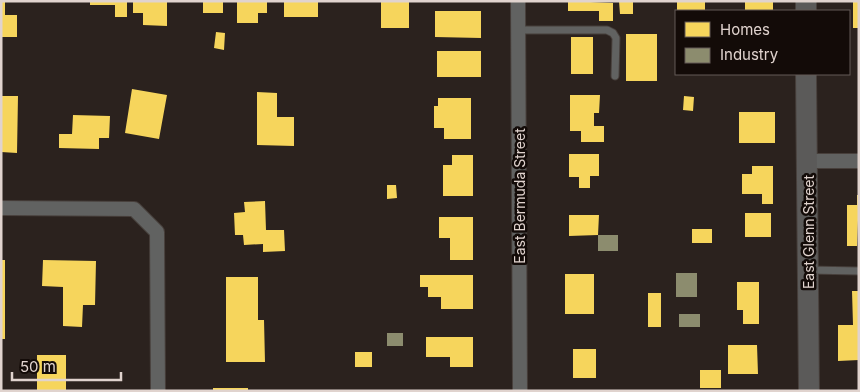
<svg xmlns="http://www.w3.org/2000/svg" width="860" height="392" viewBox="0 0 860 392" font-family="Inter,sans-serif">
	<style>
		.homes { fill: #f6d55c }
		.industry { fill: #8c8c6e }
		.lines { fill: none; stroke-linecap: round; stroke-linejoin: round }
		.lane-casing { stroke: #473f3b; stroke-width: 9 }
		.street-casing { stroke: #473f3b; stroke-width: 16 }
		.secondary-casing { stroke: #473f3b; stroke-width: 22 }
		.lane { stroke: #616261; stroke-width: 7 }
		.street { stroke: #616261; stroke-width: 14 }
		.secondary { stroke: #5b5a59; stroke-width: 20 }
		.labels { text-anchor: middle; dominant-baseline: central; stroke-width: 5; stroke-linejoin: round; paint-order: stroke }
		.street-label { font-size: 14px; fill: #e0d3ce; stroke: #130b08 }
	</style>
	<rect width="100%" height="100%" fill="#2b221e"/>
	<!-- homes -->
	<path class="homes" d="M1,1H5V15H17V37H1Z
		M90,1H127V17H115V5H90Z
		M133,1H167V26L143,25V13H133Z
		M203,1H223V13H203Z
		M237,1H267V13H258V23H237Z
		M284,1H318V17H284Z
		M381,1H409V28H381Z
		M568,1L613,3V21H599V11H568Z
		M619,1H633V14H620Z
		M677,1H705V11H677Z
		M745,1H773V11H745Z
		M853,1H859V28H853Z
		M435,11H481V38L435,37Z
		M216,32L225,33L224,50L214,48Z
		M626,34H657V81H626Z
		M571,37H593V74H571Z
		M437,51H481V77H437Z
		M132,89L167,95L159,139L125,133Z
		M257,92L277,93V117H294V146L257,145Z
		M570,95H600L599,113H594V126H604V142H581V131H570Z
		M1,96H18L17,153L1,152Z
		M684,96L694,97L693,111L683,110Z
		M438,98H471V139H444V128H434V106H438Z
		M739,112H775V143H739Z
		M73,115L110,116L109,138H99V149L59,148V134H72Z
		M569,154H599V176H590V188H579V177H569Z
		M452,155H473V196H443V165H452Z
		M752,166H773V204H762V194H742V174H752Z
		M387,185H396L397,198L387,199Z
		M857,195H859L857,246H847V205H857Z
		M265,201L266,230H284L285,251L263,252V244L244,245L243,235H235L234,213L245,212L244,202Z
		M745,213H771V237H745Z
		M569,215H599L598,235L569,236Z
		M439,217H473V260H450V238H439Z
		M692,229H712V243H692Z
		M1,260H5V339H1Z
		M43,260L96,261L95,305H83L82,327L63,326V287L42,286Z
		M565,274H594V314H565Z
		M420,275H473V309H441V297H428V287H420Z
		M226,277H258V320H264L265,362H226Z
		M737,282H759V324H743V310H737Z
		M852,291H859V360L838,361V325H853Z
		M648,293H661V327H648Z
		M426,337H473V367H450V357H426Z
		M728,345H757L758,374H728Z
		M573,349H596V378H573Z
		M355,352H372V367H355Z
		M37,355H66V391H37Z
		M700,370H721V388H700Z
		M213,388H248V391H213Z"/>
	<!-- industry -->
	<path class="industry" d="M598,235H618V251H598Z
		M676,273H697V297H676Z
		M679,314H700V327H679Z
		M387,333H403V346H387Z"/>
	<g class="lines">
		<defs>
			<path id="lane" d="M518,30H607L613,33L616,38L615,76
				M809,270L859,271"/>
			<path id="street" d="M518,1L520,391
				M807,161H859
				M1,208L134,209L157,232L158,391"/>
			<path id="secondary" d="M806,1V11
				M806,74L809,391"/>
		</defs>
		<!-- lane casing -->
		<use href="#lane" class="lane-casing"/>
		<!-- street casing -->
		<use href="#street" class="street-casing"/>
		<!-- secondary casing -->
		<use href="#secondary" class="secondary-casing"/>
		<!-- lane -->
		<use href="#lane" class="lane"/>
		<!-- street -->
		<use href="#street" class="street"/>
		<!-- secondary -->
		<use href="#secondary" class="secondary"/>
	</g>
	<g class="labels">
		<!-- street labels -->
		<g class="street-label">
			<text transform="translate(519 196) rotate(-90)">East Bermuda Street</text>
			<text transform="translate(808 232) rotate(-90)">East Glenn Street</text>
		</g>
	</g>
	<!-- border -->
	<rect width="860" height="392" fill="none" stroke="#e0d3ce" stroke-width="5"/>
	<!-- legend -->
	<rect x="675" y="10" width="175" height="65" fill="#130b08" stroke="#655b57"/>
	<rect x="685" y="22" width="25" height="15" fill="#f6d55c" stroke="#655b57"/>
	<text x="720" y="35" font-size="15" fill="#e0d3ce">Homes</text>
	<rect x="685" y="48" width="25" height="15" fill="#8c8c6e" stroke="#655b57"/>
	<text x="720" y="60" font-size="15" fill="#e0d3ce">Industry</text>
	<!-- scale -->
	<path d="M12 372v8h109v-8" fill="none" stroke="#e0d3ce" stroke-width="2.5"/>
	<text x="20" y="372" font-size="15" fill="#e0d3ce" stroke="#130b08" stroke-width="4" paint-order="stroke">50 m</text>
</svg>
